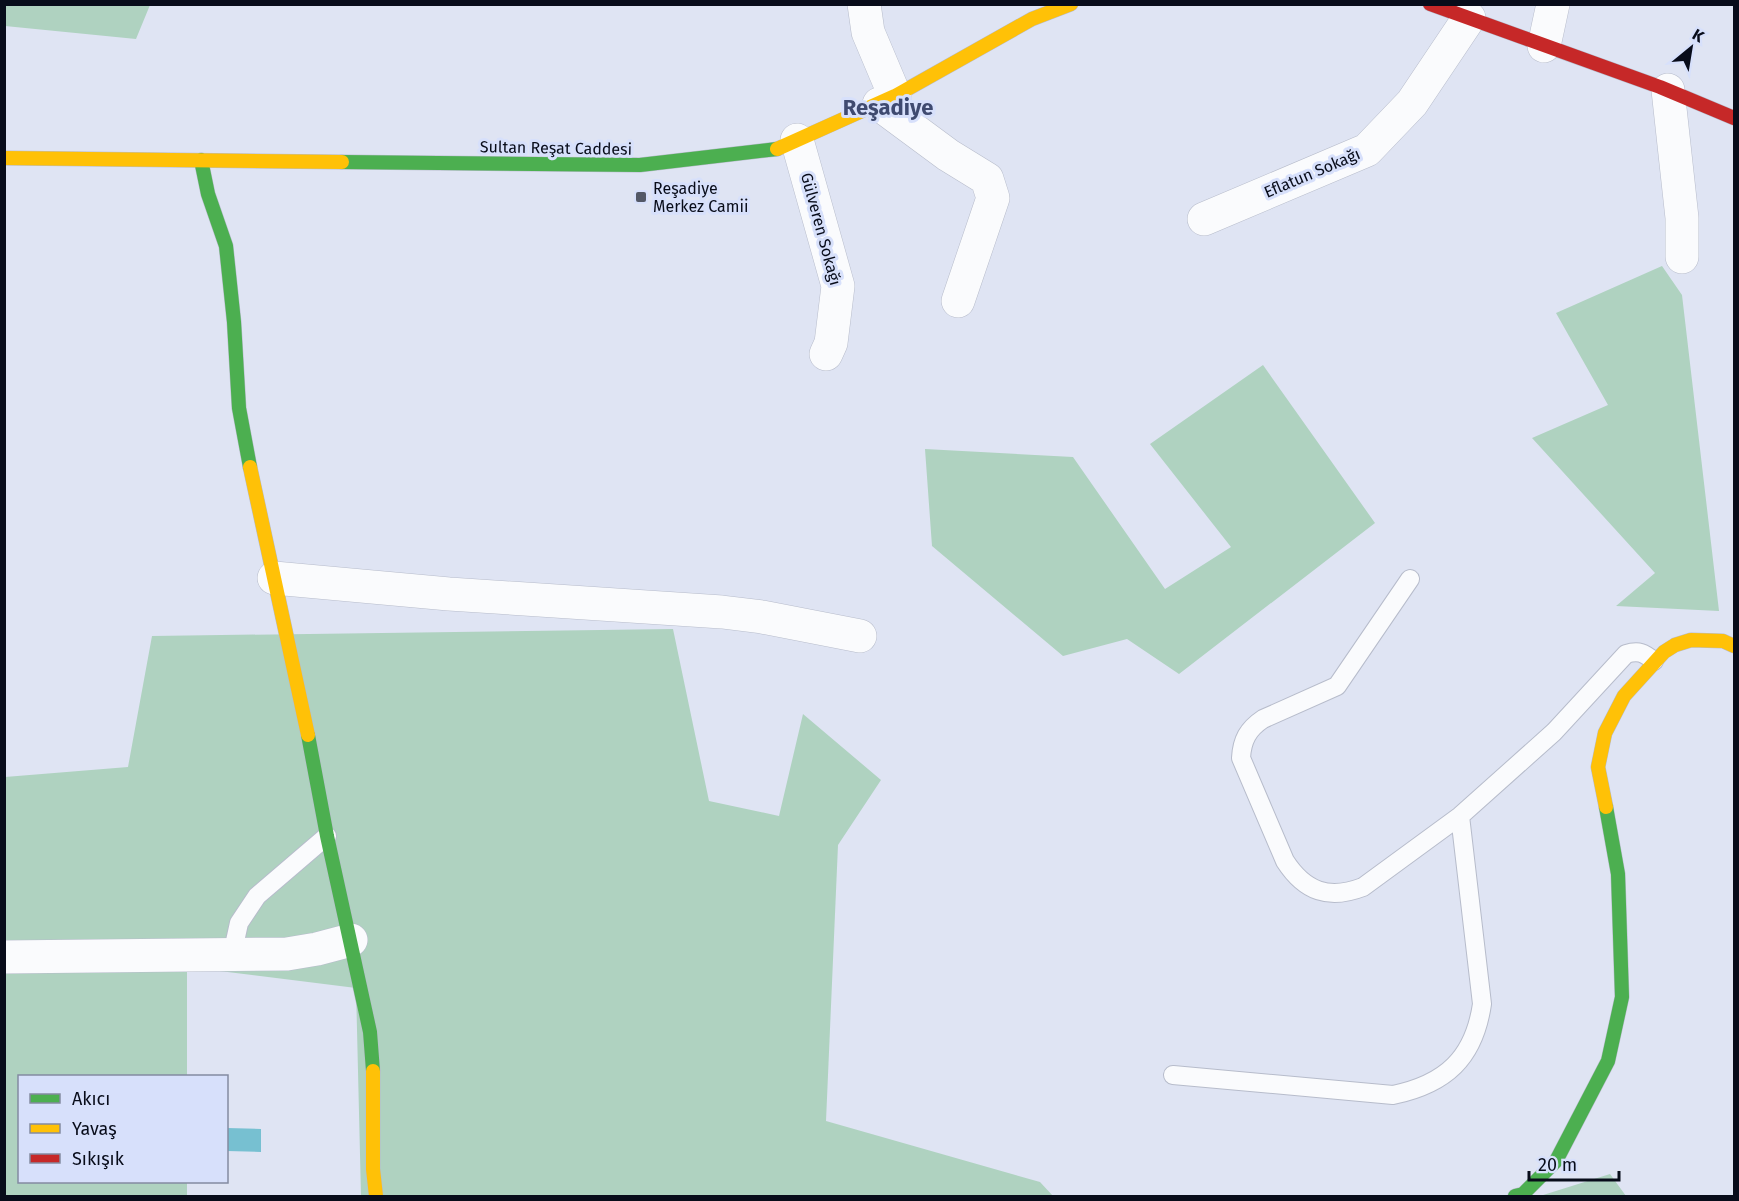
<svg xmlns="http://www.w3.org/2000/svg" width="1739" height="1201" viewBox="0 0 1739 1201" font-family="'Fira Sans',sans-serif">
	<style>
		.green { fill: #afd2c0 }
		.water { fill: #77c0d1 }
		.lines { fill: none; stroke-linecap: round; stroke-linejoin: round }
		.lane-casing { stroke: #b7bccb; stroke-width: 20 }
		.street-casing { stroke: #b7bccb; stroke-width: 34 }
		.fast-casing { stroke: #b7bccb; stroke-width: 15 }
		.slow-casing { stroke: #b7bccb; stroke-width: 15 }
		.jam-casing { stroke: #b7bccb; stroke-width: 15 }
		.lane { stroke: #fafbfd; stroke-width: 18 }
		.street { stroke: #fafbfd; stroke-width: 33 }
		.fast { stroke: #4caf50; stroke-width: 14 }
		.slow { stroke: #ffc107; stroke-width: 14 }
		.jam { stroke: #c62828; stroke-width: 14 }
		.poi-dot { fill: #535866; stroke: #d7e0fb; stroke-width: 2 }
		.labels { text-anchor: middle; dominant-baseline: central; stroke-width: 6; stroke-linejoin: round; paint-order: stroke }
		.street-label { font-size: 16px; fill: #080c1a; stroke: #d7e0fb }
		.poi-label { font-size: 16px; fill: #080c1a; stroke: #d7e0fb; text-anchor: start }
		.district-label { font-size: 22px; font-weight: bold; fill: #3f4a70; stroke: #d7e0fb }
	</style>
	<rect width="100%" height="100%" fill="#dfe4f3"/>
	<!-- green -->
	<path class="green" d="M4,5L5,4L150,5L136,39L5,26Z
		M1662,266L1682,295L1719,611L1616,606L1655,573L1532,438L1608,405L1556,313Z
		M1263,365L1375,523L1179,674L1127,639L1063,656L932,546L925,449L1073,457L1165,589L1231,547L1150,444Z
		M673,629L709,801L779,816L803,714L881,780L838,845L826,1121L1040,1182L1053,1196H361L356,988L187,967V1076H20V1182H187V1196H5V777L128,767L152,636Z
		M1610,1174L1626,1196H1540Z"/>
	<!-- water -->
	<path class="water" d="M227,1128L261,1129V1152L227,1151Z"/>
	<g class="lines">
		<defs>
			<path id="lane" d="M1410,579L1337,686L1263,719C1248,729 1242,740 1241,758L1285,861C1305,892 1329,900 1363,887L1460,816L1554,732L1626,654C1639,650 1644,653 1654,661
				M232,955L239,923L257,896L327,836
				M1173,1075L1393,1095C1446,1084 1474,1058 1482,1004L1460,816"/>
			<path id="street" d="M864,4L868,32L895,96
				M1544,46L1553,4
				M1668,90L1682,218V257
				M879,104L948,155L987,179L993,198L958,301
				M797,140L838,286L831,343L826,354
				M1204,219L1367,150L1412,103L1469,18
				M274,578L449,594L722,612L762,617L860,636
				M4,957L287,954L317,949L351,940"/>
			<path id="fast" d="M201,160L208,194L226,246L234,322L239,408L250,467
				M342,162L640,165L777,149
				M308,735L327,836L370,1032L373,1071
				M1515,1196L1523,1194L1556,1161L1608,1061L1622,997L1618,874L1606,807"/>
			<path id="slow" d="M777,149L895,96L1032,19L1071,4
				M4,158L342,162
				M250,467L308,735
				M1606,807L1598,767L1605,733L1624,696L1664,652L1675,645L1691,640L1723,641L1734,646
				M373,1071V1169L376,1196"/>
			<path id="jam" d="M1430,4L1660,87L1734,118"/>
		</defs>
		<!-- lane casing -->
		<use href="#lane" class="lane-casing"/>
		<!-- street casing -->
		<use href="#street" class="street-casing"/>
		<!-- fast casing -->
		<use href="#fast" class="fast-casing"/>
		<!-- slow casing -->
		<use href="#slow" class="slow-casing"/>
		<!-- jam casing -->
		<use href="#jam" class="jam-casing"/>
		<!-- lane -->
		<use href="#lane" class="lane"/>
		<!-- street -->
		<use href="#street" class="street"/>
		<!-- fast -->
		<use href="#fast" class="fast"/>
		<!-- slow -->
		<use href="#slow" class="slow"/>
		<!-- jam -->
		<use href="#jam" class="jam"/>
	</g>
	<!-- markers -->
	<rect class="poi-dot" x="635" y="191" width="12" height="12" rx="3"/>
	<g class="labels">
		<!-- street labels -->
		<g class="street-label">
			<text transform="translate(556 148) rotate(1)">Sultan Reşat Caddesi</text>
			<text transform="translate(1312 173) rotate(-23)">Eflatun Sokağı</text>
			<text transform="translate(821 229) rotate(75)">Gülveren Sokağı</text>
		</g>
		<!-- poi labels -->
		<g class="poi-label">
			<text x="653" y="188">Reşadiye<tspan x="653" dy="18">Merkez Camii</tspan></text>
		</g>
		<!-- district labels -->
		<g class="district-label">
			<text x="888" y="107">Reşadiye</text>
		</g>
	</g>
	<!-- border -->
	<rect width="1739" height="1201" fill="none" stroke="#080c1a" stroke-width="12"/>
	<!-- legend -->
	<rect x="18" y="1075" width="210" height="108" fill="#d7e0fb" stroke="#848ba1" stroke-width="1.5"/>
	<rect x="30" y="1094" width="30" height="9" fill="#4caf50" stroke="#848ba1" stroke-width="1.5"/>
	<text x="72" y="1105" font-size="18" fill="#080c1a">Akıcı</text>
	<rect x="30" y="1124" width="30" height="9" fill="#ffc107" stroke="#848ba1" stroke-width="1.5"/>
	<text x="72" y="1135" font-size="18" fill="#080c1a">Yavaş</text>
	<rect x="30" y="1154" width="30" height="9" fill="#c62828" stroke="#848ba1" stroke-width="1.5"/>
	<text x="72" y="1165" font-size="18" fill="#080c1a">Sıkışık</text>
	<!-- north arrow -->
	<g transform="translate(1691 48) rotate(30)" stroke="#d7e0fb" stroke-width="4.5" paint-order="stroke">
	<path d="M0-4.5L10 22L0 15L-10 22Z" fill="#080c1a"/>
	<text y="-9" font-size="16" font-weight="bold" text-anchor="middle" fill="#080c1a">K</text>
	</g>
	<!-- scale -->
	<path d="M1529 1171v9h90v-9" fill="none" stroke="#080c1a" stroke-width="3"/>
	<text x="1538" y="1171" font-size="18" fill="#080c1a" stroke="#d7e0fb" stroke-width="4.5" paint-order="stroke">20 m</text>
</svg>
